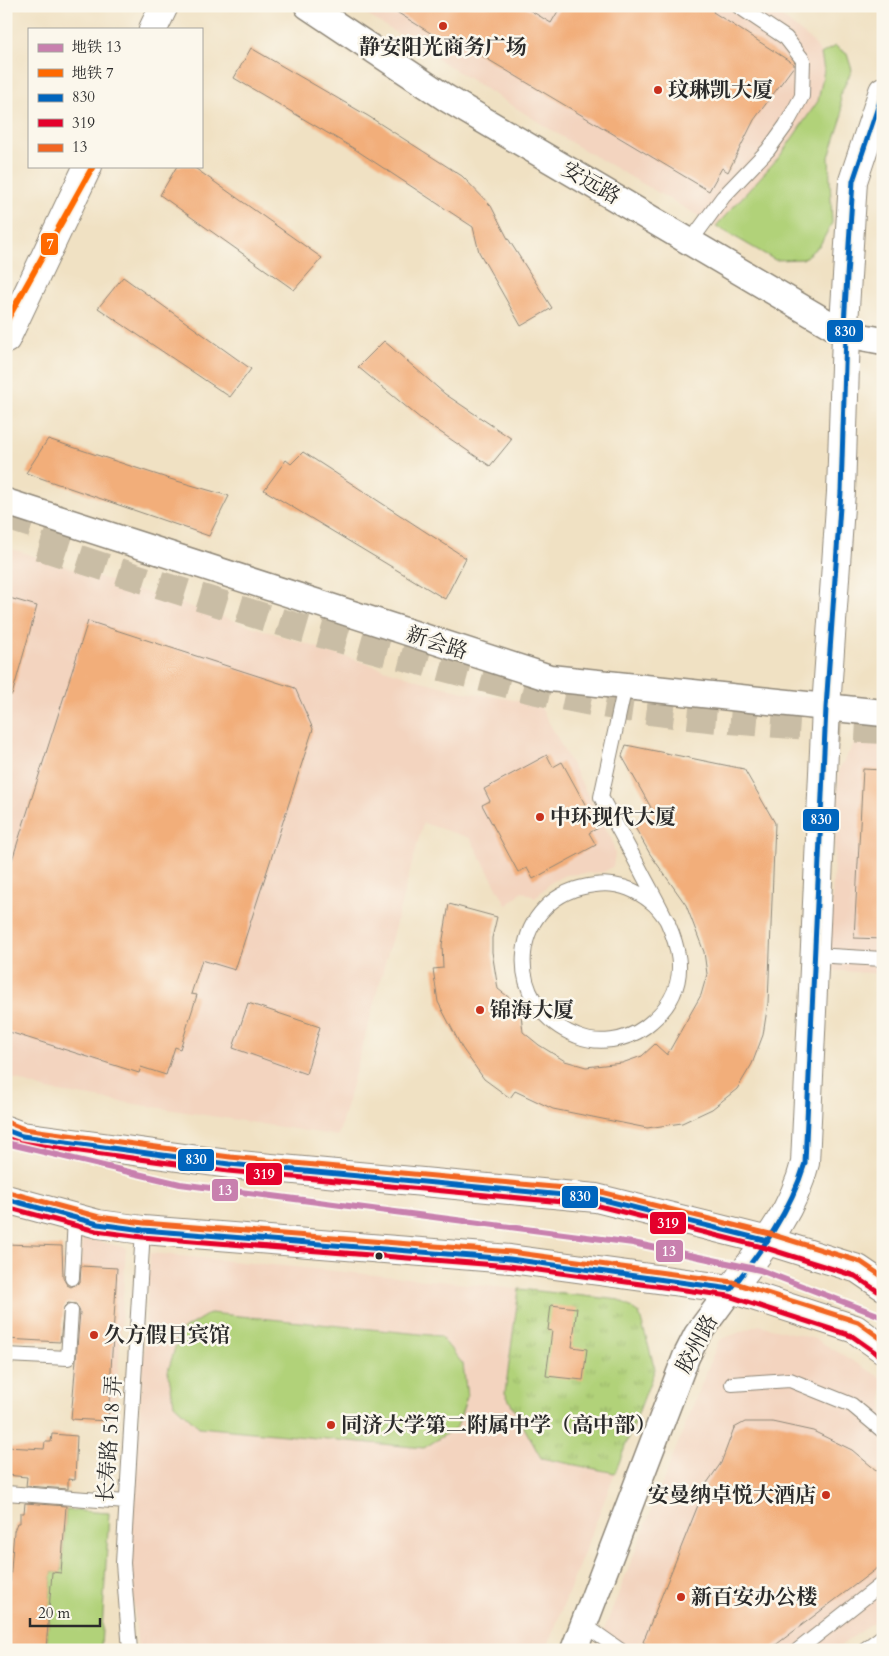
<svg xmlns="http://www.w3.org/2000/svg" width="889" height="1656" viewBox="0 0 889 1656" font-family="Cardo,'Noto Serif SC',serif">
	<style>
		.built { fill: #f3d4bf }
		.green { fill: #b1d279; stroke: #6e7e52 }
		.park { fill: url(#park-tufts); stroke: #6e7e52 }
		.building { fill: #f2ae7a }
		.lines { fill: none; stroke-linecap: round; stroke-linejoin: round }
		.trunk-tunnel { stroke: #c9bda5; stroke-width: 28; stroke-dasharray: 28 14; stroke-linecap: butt }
		.service-casing { stroke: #8e8677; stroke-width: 16 }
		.minor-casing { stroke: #8e8677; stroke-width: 29 }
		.tertiary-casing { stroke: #8e8677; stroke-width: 30 }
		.secondary-casing { stroke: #8e8677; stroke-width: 30 }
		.primary-casing { stroke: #8e8677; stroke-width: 30 }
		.service { stroke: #fff; stroke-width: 14 }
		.minor { stroke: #fff; stroke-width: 26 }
		.tertiary { stroke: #fff; stroke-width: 28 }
		.secondary { stroke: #fff; stroke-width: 28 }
		.primary { stroke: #fff; stroke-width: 28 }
		.bus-1-casing { stroke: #fbf7ec; stroke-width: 9 }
		.bus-2-casing { stroke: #fbf7ec; stroke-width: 9 }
		.bus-3-casing { stroke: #fbf7ec; stroke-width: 9 }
		.bus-1 { stroke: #0065bd; stroke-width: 5 }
		.bus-2 { stroke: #e4002b; stroke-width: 5 }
		.bus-3 { stroke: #f26522; stroke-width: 5 }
		.metro-1-casing { stroke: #fbf7ec; stroke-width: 10 }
		.metro-2-casing { stroke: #fbf7ec; stroke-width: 10 }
		.metro-1 { stroke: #c880ae; stroke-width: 6 }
		.metro-2 { stroke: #ff6900; stroke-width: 6 }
		.poi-dot { fill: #c8321e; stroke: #fbf7ec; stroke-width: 2 }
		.bus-dot { fill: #2b2b2b; stroke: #fbf7ec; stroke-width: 2 }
		.labels { text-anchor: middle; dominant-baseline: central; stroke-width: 5; stroke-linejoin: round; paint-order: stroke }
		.poi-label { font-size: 21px; font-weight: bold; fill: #2b2b2b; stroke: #fbf7ec; text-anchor: start }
		.street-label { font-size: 21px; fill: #2b2b2b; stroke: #fbf7ec }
		.line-badge { stroke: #fbf7ec; stroke-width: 2 }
		.badge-label { font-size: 14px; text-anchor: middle; font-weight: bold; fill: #fff }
	</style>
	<defs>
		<pattern id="park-tufts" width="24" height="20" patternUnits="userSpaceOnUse" patternTransform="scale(1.25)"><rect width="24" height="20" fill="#b1d279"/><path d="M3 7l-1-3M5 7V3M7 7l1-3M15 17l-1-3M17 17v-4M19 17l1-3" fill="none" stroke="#98b469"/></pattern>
	</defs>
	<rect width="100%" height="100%" fill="#fbf7ec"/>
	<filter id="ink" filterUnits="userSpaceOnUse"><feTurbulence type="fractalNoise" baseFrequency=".02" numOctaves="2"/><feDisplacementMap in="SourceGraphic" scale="10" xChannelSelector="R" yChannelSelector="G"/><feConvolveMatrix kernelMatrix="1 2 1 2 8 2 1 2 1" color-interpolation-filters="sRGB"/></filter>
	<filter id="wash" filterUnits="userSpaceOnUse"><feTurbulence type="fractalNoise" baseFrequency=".0096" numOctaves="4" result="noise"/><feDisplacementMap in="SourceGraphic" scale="20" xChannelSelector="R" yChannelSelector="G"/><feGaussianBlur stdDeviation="1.12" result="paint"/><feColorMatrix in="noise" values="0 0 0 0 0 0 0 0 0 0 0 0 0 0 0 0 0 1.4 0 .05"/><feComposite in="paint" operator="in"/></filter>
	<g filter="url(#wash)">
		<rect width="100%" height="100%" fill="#f0e1c3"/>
		<!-- built -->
		<path class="built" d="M353,6H768L813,42L821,54L824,70L818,101L780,156L716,226L572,143Z
			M6,547L418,680L459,691L539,704L612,840L615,854L613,866L604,872L565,875L550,883L535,898L522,891L507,906L470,838L423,823L338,1136L47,1090L6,1076Z
			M881,725H883V974L828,970L839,769L856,741Z
			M82,1237L126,1248L115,1421L71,1419Z
			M150,1253L519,1289L505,1393L541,1458L615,1473L546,1650H138L130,1564Z
			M759,1325L816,1339L883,1379V1619L869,1625L835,1650H596L719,1340Z"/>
		<!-- green -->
		<path class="green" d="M835,46L847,54L852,70L840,95L842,117L829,157L832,223L820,245L803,259L775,260L716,226L780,156L818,101L824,70L821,54Z
			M210,1313L440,1336L463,1364L467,1397L457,1427L424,1448L199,1427L174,1404L168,1371L180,1331Z
			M66,1510L109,1513L101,1647L70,1645L69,1650H46L52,1572L61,1573Z"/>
		<!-- park -->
		<path class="park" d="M519,1289L620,1300L639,1313L655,1369L615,1473L541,1458L505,1393Z"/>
		<g id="blocks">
			<!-- building -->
			<path class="building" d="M387,6H523L551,23L561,6H715L713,12L794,64V66L754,120L728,172L722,168L709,191L457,41L453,47Z
				M251,48L368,116L462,176L491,206L507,237L552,308L521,326L479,252L473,227L353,148L234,78Z
				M177,166H192L322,258L294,290L160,195Z
				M123,277L251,369L230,397L98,308Z
				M384,341L445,394L512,439L490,466L421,419L358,367Z
				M48,439L170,479L229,496L209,536L26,473Z
				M303,452L466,558L445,599L264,490L286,460L291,464Z
				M6,597L37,606L12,695L6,694Z
				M88,621L295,688L313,729L235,970L202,960L191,994L197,995L180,1049L175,1047L166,1075L141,1067L139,1073L6,1031V879Z
				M626,745L744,769L775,823L768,1003L763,1035L752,1064L737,1089L712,1109L682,1123L647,1128L553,1109L515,1091L510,1098L484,1079L462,1048L438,1002L433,969L443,968L442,945L449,904L497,917L492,938V952L498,989L511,999L516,1006L521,1015L523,1032L539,1045L565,1061L586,1067L622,1063L642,1056L655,1044L667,1055L701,995L707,974L704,952L686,905L650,854L633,824L654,813L622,756Z
				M547,755L553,767L562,762L598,828L589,833L596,845L533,879L527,868L518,872L482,805L490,801L484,789Z
				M863,769L883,770V939L854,938Z
				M248,1003L320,1027L306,1074L233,1048Z
				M6,1244L62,1246L63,1278L67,1285L71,1287L80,1282L81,1266L117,1268L108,1421L71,1419L80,1312L76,1304L68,1303L64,1307L60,1342L6,1339Z
				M551,1305L577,1308L572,1347L587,1349L583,1380L546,1376L552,1331L548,1330Z
				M745,1422H772L813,1431L852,1450L883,1476V1566L876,1569L769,1650H654L643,1642L707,1483L721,1463L734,1428Z
				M52,1434L77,1436L75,1480L68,1479V1489L26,1486L27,1477L6,1475V1447L44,1449L45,1442H51Z
				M25,1503L66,1506L61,1573L52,1572L46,1650H6V1582H10L14,1531L17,1523H20V1513H24Z"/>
		</g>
	</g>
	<g filter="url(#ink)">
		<use href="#blocks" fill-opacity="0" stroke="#8e8677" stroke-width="1"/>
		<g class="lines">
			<!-- trunk-tunnel -->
			<path class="trunk-tunnel" d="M6,516L78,539
				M39,546C166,587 293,628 423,662C493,681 563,699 635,709C718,721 800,726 883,730"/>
			<defs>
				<path id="service" d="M690,242L723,197L768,150L786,125L802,96L803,60L786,38L738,6
					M625,686L601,797C615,823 630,850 644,877C672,929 706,981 645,1027C626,1041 598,1045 577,1036C498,1005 509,894 595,885C615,882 635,889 651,902C658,907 663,915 668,922
					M814,955L883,959
					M72,1278L75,1217
					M6,1355L68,1358L71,1311
					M732,1384L790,1380L852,1405L883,1431
					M6,1493L126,1502
					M583,1624L620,1650
					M130,1650L123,1563L143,1230
					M798,1650L883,1583
					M864,1650L883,1636"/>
				<path id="minor" d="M308,6L446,98L846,334L883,341
					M6,502L550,678L883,713
					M574,1650L686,1357L697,1335L731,1289"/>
				<path id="tertiary" d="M731,1289C762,1249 793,1212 805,1163L826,708L841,492L846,334L844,324L853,181L883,91"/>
				<path id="secondary" d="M153,29L164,6
					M6,339L88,166"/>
				<path id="primary" d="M6,1130L22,1136L229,1164L596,1198L768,1241L858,1269L883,1286
					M6,1199L98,1224L143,1230L510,1259L731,1289L855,1329L883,1349"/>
			</defs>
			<!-- service casing -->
			<use href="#service" class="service-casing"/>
			<!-- minor casing -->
			<use href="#minor" class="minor-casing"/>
			<!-- tertiary casing -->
			<use href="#tertiary" class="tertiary-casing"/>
			<!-- secondary casing -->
			<use href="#secondary" class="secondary-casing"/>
			<!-- primary casing -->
			<use href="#primary" class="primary-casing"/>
			<!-- service -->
			<use href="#service" class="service"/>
			<!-- minor -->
			<use href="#minor" class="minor"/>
			<!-- tertiary -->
			<use href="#tertiary" class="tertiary"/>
			<!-- secondary -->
			<use href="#secondary" class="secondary"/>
			<!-- primary -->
			<use href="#primary" class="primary"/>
			<defs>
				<path id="bus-1" d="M6,1130L22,1136L229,1164L596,1198L768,1241
					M6,1199L98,1224L143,1230L510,1259L731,1289C762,1250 790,1212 805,1163L826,708L841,492L846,334L844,324L853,181L883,92"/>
				<path id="bus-2" d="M6,1138L21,1143L228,1171L595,1205L766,1248L855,1276L879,1292
					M6,1207L96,1231L142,1237L509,1266L729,1296L852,1336L879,1355"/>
				<path id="bus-3" d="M9,1123L24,1129L230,1157L597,1191L770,1234L861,1262L883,1277
					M8,1192L99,1217L144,1223L511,1252L732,1282L858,1322L883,1340"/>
			</defs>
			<!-- bus-1 casing -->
			<use href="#bus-1" class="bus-1-casing"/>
			<!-- bus-2 casing -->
			<use href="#bus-2" class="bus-2-casing"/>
			<!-- bus-3 casing -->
			<use href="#bus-3" class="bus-3-casing"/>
			<!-- bus-1 -->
			<use href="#bus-1" class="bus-1"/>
			<!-- bus-2 -->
			<use href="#bus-2" class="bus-2"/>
			<!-- bus-3 -->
			<use href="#bus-3" class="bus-3"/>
			<defs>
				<path id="metro-1" d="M6,1143L180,1184L633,1243L760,1270L883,1317"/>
				<path id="metro-2" d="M6,322L93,166"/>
			</defs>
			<!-- metro-1 casing -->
			<use href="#metro-1" class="metro-1-casing"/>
			<!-- metro-2 casing -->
			<use href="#metro-2" class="metro-2-casing"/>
			<!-- metro-1 -->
			<use href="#metro-1" class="metro-1"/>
			<!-- metro-2 -->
			<use href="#metro-2" class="metro-2"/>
		</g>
	</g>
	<!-- markers -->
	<g class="poi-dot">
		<circle cx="443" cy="26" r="5"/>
		<circle cx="658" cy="90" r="5"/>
		<circle cx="540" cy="817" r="5"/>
		<circle cx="480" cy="1010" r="5"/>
		<circle cx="94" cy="1335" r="5"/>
		<circle cx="331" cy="1425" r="5"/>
		<circle cx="826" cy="1495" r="5"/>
		<circle cx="681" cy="1597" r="5"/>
	</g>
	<circle class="bus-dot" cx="379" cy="1256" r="4.5"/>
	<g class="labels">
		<!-- poi labels -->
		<g class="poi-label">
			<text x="443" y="47" text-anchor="middle">静安阳光商务广场</text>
			<text x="668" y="90">玟琳凯大厦</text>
			<text x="550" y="817">中环现代大厦</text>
			<text x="490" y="1010">锦海大厦</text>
			<text x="104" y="1335">久方假日宾馆</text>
			<text x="341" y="1425">同济大学第二附属中学（高中部）</text>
			<text x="816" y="1495" text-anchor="end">安曼纳卓悦大酒店</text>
			<text x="691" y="1597">新百安办公楼</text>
		</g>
		<!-- street labels -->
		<g class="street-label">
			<text transform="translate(591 183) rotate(30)">安远路</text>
			<text transform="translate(437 643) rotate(18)">新会路</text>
			<text transform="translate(697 1344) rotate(-61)">胶州路</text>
			<text transform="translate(110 1439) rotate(-86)">长寿路 518 弄</text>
		</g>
	</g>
	<g class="line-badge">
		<rect x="40" y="232" width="19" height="24" rx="5" fill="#ff6900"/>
		<rect x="826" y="319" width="38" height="24" rx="5" fill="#0065bd"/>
		<rect x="802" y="808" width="38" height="24" rx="5" fill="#0065bd"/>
		<rect x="177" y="1148" width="38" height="24" rx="5" fill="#0065bd"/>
		<rect x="245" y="1162" width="38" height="24" rx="5" fill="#e4002b"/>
		<rect x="211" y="1178" width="28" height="24" rx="5" fill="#c880ae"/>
		<rect x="561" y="1185" width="38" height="24" rx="5" fill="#0065bd"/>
		<rect x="649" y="1211" width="38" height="24" rx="5" fill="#e4002b"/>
		<rect x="655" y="1239" width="29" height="24" rx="5" fill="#c880ae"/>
	</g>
	<g class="badge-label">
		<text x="50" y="249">7</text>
		<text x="845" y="336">830</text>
		<text x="821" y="824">830</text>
		<text x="196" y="1164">830</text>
		<text x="264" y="1179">319</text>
		<text x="225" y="1195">13</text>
		<text x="580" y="1201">830</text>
		<text x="668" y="1228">319</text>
		<text x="669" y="1256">13</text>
	</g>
	<!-- margin -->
	<rect width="889" height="1656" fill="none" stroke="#fbf7ec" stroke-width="25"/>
	<!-- legend -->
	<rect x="28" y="28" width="175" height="140" fill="#fbf7ec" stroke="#a8a59f"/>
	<rect x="38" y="44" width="25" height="8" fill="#c880ae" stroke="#a8a59f"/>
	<text x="72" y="52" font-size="15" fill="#2b2b2b">地铁 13</text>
	<rect x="38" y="69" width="25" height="8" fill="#ff6900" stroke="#a8a59f"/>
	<text x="72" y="78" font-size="15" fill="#2b2b2b">地铁 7</text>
	<rect x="38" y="94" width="25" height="8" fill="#0065bd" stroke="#a8a59f"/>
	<text x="72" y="102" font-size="15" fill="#2b2b2b">830</text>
	<rect x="38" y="119" width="25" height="8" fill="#e4002b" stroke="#a8a59f"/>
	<text x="72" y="128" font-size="15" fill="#2b2b2b">319</text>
	<rect x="38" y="144" width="25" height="8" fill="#f26522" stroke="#a8a59f"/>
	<text x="72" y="152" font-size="15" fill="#2b2b2b">13</text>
	<!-- scale -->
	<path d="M30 1618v8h70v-8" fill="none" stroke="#2b2b2b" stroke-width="2.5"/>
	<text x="38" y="1618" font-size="15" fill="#2b2b2b" stroke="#fbf7ec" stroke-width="4" paint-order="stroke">20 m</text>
</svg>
